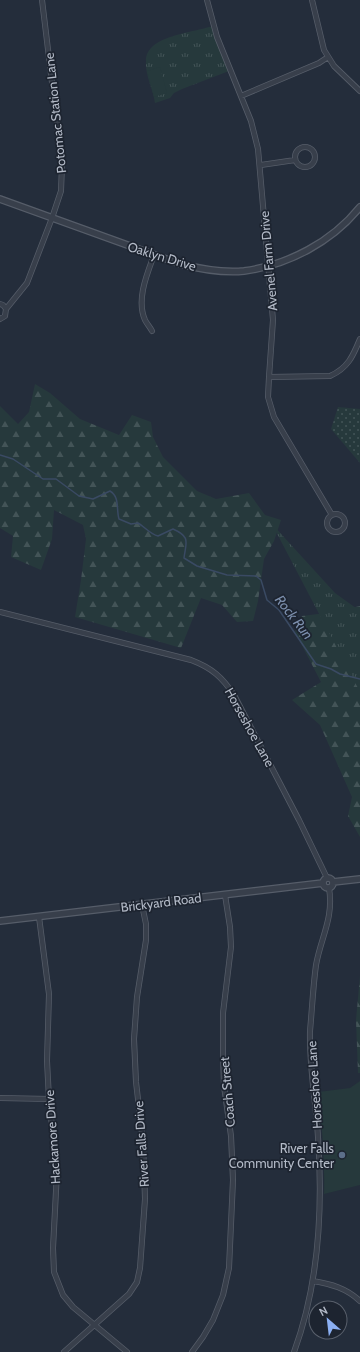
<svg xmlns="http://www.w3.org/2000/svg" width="360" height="1352" viewBox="0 0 360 1352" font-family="Cabin,sans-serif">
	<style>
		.grass { fill: url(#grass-dots) }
		.forest { fill: url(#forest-firs) }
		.park { fill: url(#park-tufts) }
		.pitch { fill: #26393c }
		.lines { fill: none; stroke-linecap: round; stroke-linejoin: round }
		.stream { stroke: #3a4a63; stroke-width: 1.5 }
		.minor-casing { stroke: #565d69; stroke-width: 6 }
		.tertiary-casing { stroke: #565d69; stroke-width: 8 }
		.minor { stroke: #383f4b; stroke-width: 4.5 }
		.tertiary { stroke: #383f4b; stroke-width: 5.5 }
		.service-dot { fill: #5c6f8a; stroke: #1d2430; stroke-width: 1.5 }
		.labels { text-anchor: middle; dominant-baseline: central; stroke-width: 3.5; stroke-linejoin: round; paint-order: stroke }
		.street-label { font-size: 13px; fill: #b3bac7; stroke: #1d2430 }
		.poi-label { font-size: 13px; fill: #b3bac7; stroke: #1d2430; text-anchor: end }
		.water-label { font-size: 14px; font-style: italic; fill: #7c8fad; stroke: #1d2430 }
	</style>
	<defs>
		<pattern id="grass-dots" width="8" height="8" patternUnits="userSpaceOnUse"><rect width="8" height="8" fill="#26393c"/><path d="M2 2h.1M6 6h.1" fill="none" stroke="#435457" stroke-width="1.8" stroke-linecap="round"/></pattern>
		<pattern id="forest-firs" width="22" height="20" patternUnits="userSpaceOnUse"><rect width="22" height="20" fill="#26393c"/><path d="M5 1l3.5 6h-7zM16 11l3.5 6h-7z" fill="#435457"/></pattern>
		<pattern id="park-tufts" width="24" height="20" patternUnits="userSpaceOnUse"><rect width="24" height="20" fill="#26393c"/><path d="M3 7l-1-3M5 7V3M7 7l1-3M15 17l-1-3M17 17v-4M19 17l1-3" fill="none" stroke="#435457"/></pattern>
	</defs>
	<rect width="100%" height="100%" fill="#242d3b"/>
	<!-- grass -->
	<path class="grass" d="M338,407L360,409V463L331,429Z"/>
	<!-- forest -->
	<path class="forest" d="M35,384L50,393L80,419L119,435L132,415L151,422L153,437L163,457L197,491L216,499L249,493L265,515L281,520L274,541L264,559L258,601L253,621L237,622L222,605L201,598L181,648L75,617L81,580L86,539L83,525L54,510L52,539L41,570L11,557L13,536L0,528V406L18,424L29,412Z
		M360,606V837L348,816L352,797L320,725L292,700L321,682L295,632L302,616L334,612Z
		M360,976V1073H358L356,1020Z"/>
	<!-- park -->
	<path class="park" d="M212,26L229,71L182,89L174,93L170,98L155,103C153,89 145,75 146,61C146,35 194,33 212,26Z
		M272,524L335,593L360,611V692Z"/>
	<!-- pitch -->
	<path class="pitch" d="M160,67L167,93L154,97L147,71Z
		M360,1081V1185L324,1194C325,1160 322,1126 318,1092L350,1088Z"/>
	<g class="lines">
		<!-- stream -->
		<path class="stream" d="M0,455L13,459L43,479H56L79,496L93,499L110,491C120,497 116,509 119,519L131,524L138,523C145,527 150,534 158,536L173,529C191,537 186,542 184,558L197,566L227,575L256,576L261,580L267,600L279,610L316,664L331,669L340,674L360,679"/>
		<defs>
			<path id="minor" d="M207,0L217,37L251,121L258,149L273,320L269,377L268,397L274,417L332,515
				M312,0L324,50L334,66L360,91
				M241,96L319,63L328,57
				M295 157a10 10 0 1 1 20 0a10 10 0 1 1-20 0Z
				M261,165L295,160
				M0,304L3,305L6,309
				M0,319L5,316L6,309L27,283L52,218L61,191L62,165L42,0
				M152,331C150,327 147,324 145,320C136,300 147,274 154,255
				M269,377L330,376C348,368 353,356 360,339
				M327 523a9 9 0 1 1 18 0a9 9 0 1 1-18 0Z
				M0,612L191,660C212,668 222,677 234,695L299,820L327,878
				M39,917L49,994L47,1061L49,1099L57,1172L53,1248L54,1272L63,1295L73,1307L127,1352
				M0,1098L49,1099
				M313,1281C331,1284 346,1288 360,1301
				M64,1352L129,1294L137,1282L140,1268L145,1199L143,1142L136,1082L134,1039L137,997L146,940V924L142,905
				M192,1352L203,1337L213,1320L223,1295L229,1268L233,1180L231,1136L224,1086L223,1054V1013L231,947L230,927L225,895
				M294,1352C319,1284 323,1209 318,1137C316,1102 309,1067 310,1031C312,1010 313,987 316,965C321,937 334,918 329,888"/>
			<path id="tertiary" d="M0,199L180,264C200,269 223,273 244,271C288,265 332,242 360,207
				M323 883a5 5 0 1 1 10 0a5 5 0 1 1-10 0Z
				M333,882L360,879
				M0,921L323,883"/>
		</defs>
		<!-- minor casing -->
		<use href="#minor" class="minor-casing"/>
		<!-- tertiary casing -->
		<use href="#tertiary" class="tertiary-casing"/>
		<!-- minor -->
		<use href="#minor" class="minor"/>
		<!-- tertiary -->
		<use href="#tertiary" class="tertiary"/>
	</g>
	<!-- markers -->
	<circle class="service-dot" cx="342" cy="1155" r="4"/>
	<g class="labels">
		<!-- street labels -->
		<g class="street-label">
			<text transform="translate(55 113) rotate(-96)">Potomac Station Lane</text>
			<text transform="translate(162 256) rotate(17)">Oaklyn Drive</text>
			<text transform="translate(268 261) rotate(-95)">Avenel Farm Drive</text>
			<text transform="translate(250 727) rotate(61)">Horseshoe Lane</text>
			<text transform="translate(161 902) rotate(-7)">Brickyard Road</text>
			<text transform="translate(314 1085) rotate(-94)">Horseshoe Lane</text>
			<text transform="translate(227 1092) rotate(-95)">Coach Street</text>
			<text transform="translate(52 1137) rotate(-94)">Hackamore Drive</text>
			<text transform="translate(141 1144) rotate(-94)">River Falls Drive</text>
		</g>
		<!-- poi labels -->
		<g class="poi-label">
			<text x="334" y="1148">River Falls<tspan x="334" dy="15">Community Center</tspan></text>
		</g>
		<!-- water labels -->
		<g class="water-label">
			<text transform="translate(294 617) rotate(52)">Rock Run</text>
		</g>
	</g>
	<!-- north arrow -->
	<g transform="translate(328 1320) rotate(332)"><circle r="19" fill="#1d2430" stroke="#59606c"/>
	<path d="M0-3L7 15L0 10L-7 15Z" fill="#8cb0f3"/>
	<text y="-6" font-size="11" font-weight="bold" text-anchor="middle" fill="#b3bac7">N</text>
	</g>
</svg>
